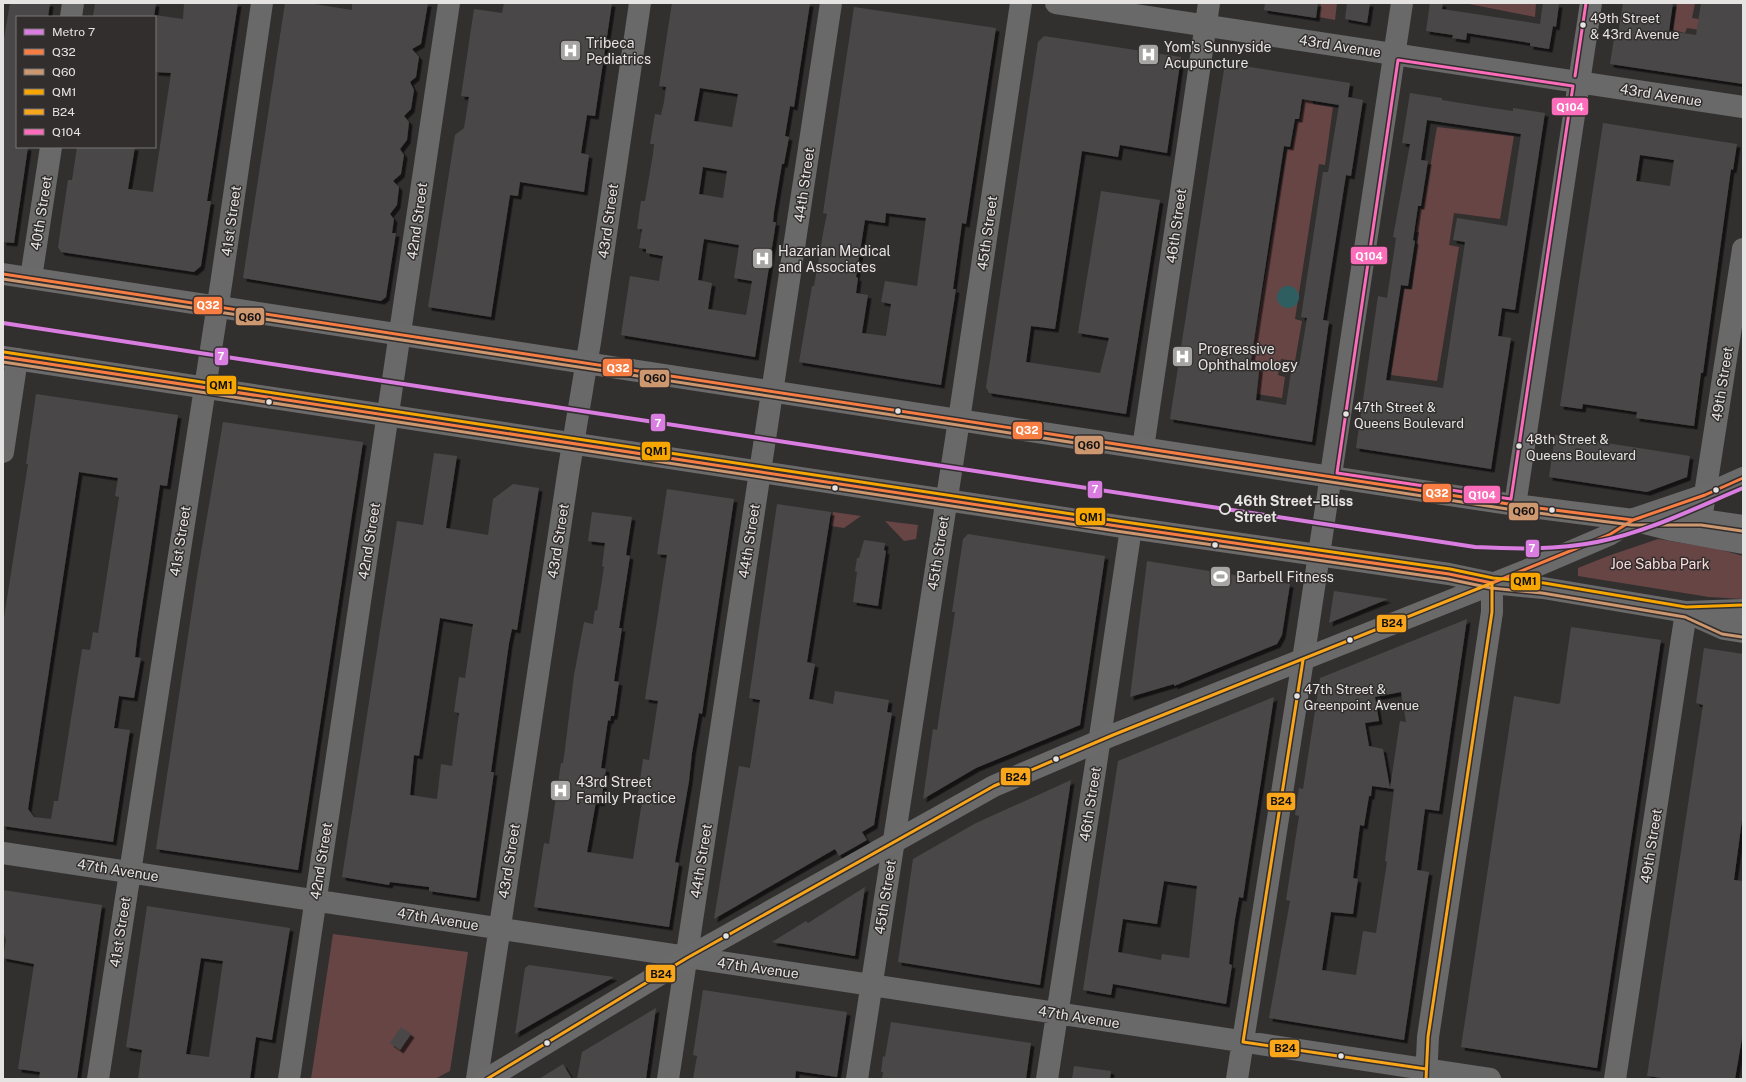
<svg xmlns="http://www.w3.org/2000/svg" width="1746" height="1082" viewBox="0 0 1746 1082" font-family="'Public Sans',sans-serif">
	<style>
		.green { fill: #684545 }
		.water { fill: #2f5e60 }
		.building { fill: #494747; fill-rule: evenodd; filter: url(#shadow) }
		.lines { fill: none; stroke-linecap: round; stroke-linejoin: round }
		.minor { stroke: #696969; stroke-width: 22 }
		.major { stroke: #6b6a6a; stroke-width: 22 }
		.bus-1-casing { stroke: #332e2e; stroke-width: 6 }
		.bus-2-casing { stroke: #332e2e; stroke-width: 6 }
		.bus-3-casing { stroke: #332e2e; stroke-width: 6 }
		.bus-4-casing { stroke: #332e2e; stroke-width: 6 }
		.bus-5-casing { stroke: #332e2e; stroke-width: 6 }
		.bus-1 { stroke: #f77d43; stroke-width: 3 }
		.bus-2 { stroke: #cd976f; stroke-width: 3 }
		.bus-3 { stroke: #f7a600; stroke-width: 3 }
		.bus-4 { stroke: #faa61a; stroke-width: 3 }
		.bus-5 { stroke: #fb6dba; stroke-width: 3 }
		.metro-1-casing { stroke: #332e2e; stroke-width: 7 }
		.metro-1 { stroke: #da7de1; stroke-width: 4 }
		.bus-dot { fill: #e6e3e3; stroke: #332e2e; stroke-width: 1.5 }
		.stop-dot { fill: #332e2e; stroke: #e6e3e3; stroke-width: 2 }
		.labels { text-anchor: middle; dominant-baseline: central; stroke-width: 3; stroke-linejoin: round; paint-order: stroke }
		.bus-label { font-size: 13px; fill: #e6e3e3; stroke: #332e2e; text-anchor: start }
		.poi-label { font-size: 14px; fill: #e6e3e3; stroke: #332e2e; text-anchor: start }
		.street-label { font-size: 14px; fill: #e6e3e3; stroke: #332e2e }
		.stop-label { font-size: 14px; font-weight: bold; fill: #e6e3e3; stroke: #332e2e; text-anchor: start }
		.park-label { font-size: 14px; fill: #fadbda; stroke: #332e2e }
		.line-badge { stroke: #332e2e; stroke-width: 1.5 }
		.badge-label { font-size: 11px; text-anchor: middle; font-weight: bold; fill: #fff }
		.pale-badge-label { font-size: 11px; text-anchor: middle; font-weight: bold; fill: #111 }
	</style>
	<defs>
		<filter id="shadow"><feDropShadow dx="3.5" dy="3.5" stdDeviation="0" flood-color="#0009"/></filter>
	</defs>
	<rect width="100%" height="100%" fill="#322f2f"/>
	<!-- green -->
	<path class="green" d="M1321,3H1337L1335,20L1319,17Z
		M1464,3H1536L1535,17Z
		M1677,3H1695L1692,18L1729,24L1727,34L1687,28L1685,33L1673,30Z
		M1305,97L1313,98V104L1333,107L1325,165L1319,164L1295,319L1302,321L1295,361L1281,359L1278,375L1285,377L1282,398L1257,394L1260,362L1251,359L1287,149H1292L1297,121H1300Z
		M1437,127L1514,136L1500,219L1454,213L1449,245L1459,247L1437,381L1391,375L1404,289H1412L1419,232H1416L1420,208L1423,209Z
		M833,512L861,516L844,528L831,526Z
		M885,521L918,525L916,539L904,541Z
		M1658,539L1718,549L1743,556V599L1709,597L1578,576V568L1608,556Z
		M333,934L468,952L450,1071L435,1079H311Z"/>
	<!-- water -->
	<path class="water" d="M1277 297a11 11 0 1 1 22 0a11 11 0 1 1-22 0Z"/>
	<!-- building -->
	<path class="building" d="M10,3H50L48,17H17V147H28L14,243L3,242V44Z
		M95,3H156L154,17H93Z
		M184,3H238L207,201H211L201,266L194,272L61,252L58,247L68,180H72L77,147H135L128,189L153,192L171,73L155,72V15L183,19Z
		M285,3H308L352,10V3H428L421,44L412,49L419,57L416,77L410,82L414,90L411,109L404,116L409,122L407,140L400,149L404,155L401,174L393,181L399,187L397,205L390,214L394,219L392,233H396L386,297L381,301L243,278Z
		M504,3H612L595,116L587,115L581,153L589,155L584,192L520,182L518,196L510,195L491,317L428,307L455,135L464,128L469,97L461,96L474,9L502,13Z
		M672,3H810L794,107L790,106L785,136L789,137L784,164H782L774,212L773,222H776L755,357L621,335L630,276L659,281L663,256L646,253V249L639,248L642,229H637L641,201H645L653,154L654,144H650L655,114L661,115L664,102L666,87L659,86ZM700,88L738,94L732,127L694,121ZM703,167L727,171L723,198L699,194ZM704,239L739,245L734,278L752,281L746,315L708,309L712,283L698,280Z
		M1265,3H1318L1316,18L1264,10Z
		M1347,3H1370L1367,23L1345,19Z
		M1430,3H1443L1442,9L1540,24L1543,3L1559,4L1556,27L1553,26L1549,49L1530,46V43L1467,33L1466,40L1452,38L1453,35L1426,31Z
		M1623,3H1673L1669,31L1696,35L1701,3H1743V84L1610,64L1614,39L1617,40Z
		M854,7L996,28L966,224L962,223L953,289H956L941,385L799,362L812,286H814L824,228L827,214L823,213ZM886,213L926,218L917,286L885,281L881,302L891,304L886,336L862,333L868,295L856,293L858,278L856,277L865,220L885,223Z
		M1044,36L1181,57L1167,153L1120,145L1118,157L1082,151L1055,329L1031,326L1026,362L1100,373L1109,338L1078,333L1101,191L1160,200L1126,414L989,393L986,387L1038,42Z
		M1225,63L1350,83L1348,97L1363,100L1351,176L1346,175L1323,320L1329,321L1312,442L1170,419ZM1302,99L1339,105L1328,172H1323L1301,317L1307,318L1299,366L1292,365L1286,405L1256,400L1260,362L1251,360L1284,146L1290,147L1295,119H1299Z
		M1410,93L1442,98V100L1479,106L1513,111V108L1545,113L1515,310L1502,308L1498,336L1511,338L1491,469L1356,448L1378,296L1387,298L1396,238L1393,237L1410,144L1402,143ZM1427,120L1521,134L1507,226L1457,218L1453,240L1465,242L1443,388L1386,380L1401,285L1408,286L1415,241L1413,240L1418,206H1421L1428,161L1421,160Z
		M1603,123L1737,144L1733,170L1731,169L1703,373H1701L1694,426L1636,418L1637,412L1583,404L1582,409L1560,406ZM1640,155L1674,160L1670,186L1636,181Z
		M36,394L178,415L167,486L160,485L149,560L137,639L135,657L141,658L134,698L119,696L114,728L130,730L113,842L3,826V624L28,464H26ZM79,472L118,478L115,496L119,497L98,633L93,632L90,650L82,649L58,801H54L51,819L34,817L28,809Z
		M223,422L363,442L298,870L156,849L197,576Z
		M1555,435L1690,456L1687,477L1647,492L1549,477Z
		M434,453L457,456L446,528L488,535L493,499L513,484L539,488L517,630L512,629L509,643L491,772H494L476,898L429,891V887L390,882L389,885L342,877L397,521L423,525ZM440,618L473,624L465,678L459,677L454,712L459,713L452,766L441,764L437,799L410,795L414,755L419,756Z
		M667,489L734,499L702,714L699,713L692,753L689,781L675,862L679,863L669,927L534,907L544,843L549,844L561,763H563L565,749L574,675L584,622L593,624L595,610L597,611L604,567L602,566L605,543L588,541L592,512L632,517L626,555L630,556L619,628H622L614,681L619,682L614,716H611L610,721L608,720L601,768L606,769L601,803L596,802L587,852L633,859L643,795L638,794L643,759L649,760L658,701L645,699L667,555L657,554Z
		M777,504L831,512L807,662L815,664L809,699L833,704L835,691L889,700L887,712L892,713L874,825L862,832L867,840L839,856L835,849L714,919L739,766L750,768L760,700L749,698Z
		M968,534L1105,556L1080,725L976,768L923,799L933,729L937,730L955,612H952L963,539Z
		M864,540L885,543L884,550L886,551L878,606L853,602L857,572L855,571L857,558H859Z
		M1147,561L1290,584L1282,635L1277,644L1174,686V684L1130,697Z
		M1334,591L1388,599L1329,623Z
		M1467,619L1439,811L1425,809L1417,870L1429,872L1404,1040L1269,1018L1290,901L1286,900L1299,816L1295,815L1299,788L1303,789L1320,678ZM1401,692L1406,722L1400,721L1390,788L1383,749L1369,746L1365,723L1379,721L1375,697ZM1372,786L1394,789L1385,861L1387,862L1376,933L1363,931L1356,975L1322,970L1331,912L1353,914L1358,879L1353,878L1360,825L1364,826L1369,796H1371Z
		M1571,627L1661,640L1597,1068L1461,1047L1514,696L1558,704L1560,703Z
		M1704,648L1743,654V812L1734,880L1743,881V1032L1735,1079H1669L1647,1076L1703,705L1696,703Z
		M1274,697L1243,898L1239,897L1235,919L1229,964L1232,965L1226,1004L1113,984L1111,995L1083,990L1118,761ZM1164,881L1197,886L1189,958L1162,954L1161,960L1118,952L1123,919L1157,924Z
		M1071,780L1040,985L898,962L913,859L976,823Z
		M865,887L855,956L772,942L806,921L808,923Z
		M3,890L102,905L77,1079H39L40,1072L18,1069L34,964L3,958L6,940L3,931Z
		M147,906L290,928L272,1040L256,1037L250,1079H138L142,1050L126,1047ZM201,958L223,961L209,1057L186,1054Z
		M529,965L614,977L515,1034L525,968Z
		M703,990L847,1012L837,1077L796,1071L795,1079H693L697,1056L693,1055Z
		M656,1008L646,1079H577L582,1052Z
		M891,1022L1031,1043L1026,1079H882L883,1072H881L883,1056L885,1057Z
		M401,1027L411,1034L400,1050L390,1043Z
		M563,1064L572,1079H539Z
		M1074,1066L1111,1071L1110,1079H1072Z"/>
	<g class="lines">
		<!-- minor -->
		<path class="minor" d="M1056,3L1743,107
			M71,17L73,3
			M31,278L51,147
			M1143,448L1209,3
			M3,452L17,359
			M1515,505L1591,3
			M1647,520H1701L1743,526
			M1701,520L1743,249
			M3,853L1490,1079
			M98,1079L222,278L262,3
			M289,1079L449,3
			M477,1079L569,468L591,336L640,3
			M668,1079L831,3
			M857,1079L959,420L1021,3
			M1047,1079L1096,764L1131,528
			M1237,1079L1307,634L1402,3
			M1426,1079L1428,1037L1492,612V583
			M1615,1079L1686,612L1724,629L1743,632"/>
		<!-- major -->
		<path class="major" d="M3,274L1515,505L1633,520L1672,530L1743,543
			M3,357L1117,526L1449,574L1492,583L1543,588L1686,612L1743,610
			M1631,520L1705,495L1743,478
			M487,1079L687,958L994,786L1113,735L1525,571L1609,535L1633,520"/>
		<defs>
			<path id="bus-1" d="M3,274L1515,505L1633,520L1642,517
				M3,357L1117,526L1449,574L1492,583L1609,535L1633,520L1705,495L1743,478"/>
			<path id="bus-2" d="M3,279L1514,510L1632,525H1701L1742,531
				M3,362L1116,531L1448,579L1491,588L1542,593L1685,617L1722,634L1742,637"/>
			<path id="bus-3" d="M4,352L1118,521L1450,569L1493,578L1544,583L1686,607L1743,605"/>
			<path id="bus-4" d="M1303,660L1243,1042L1426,1069
				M487,1079L687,958L994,786L1113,735L1492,583V612L1428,1037L1426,1079"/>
			<path id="bus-5" d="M1398,60L1573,86L1511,499L1337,473Z
				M1575,76L1586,3"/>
		</defs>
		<!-- bus-1 casing -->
		<use href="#bus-1" class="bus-1-casing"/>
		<!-- bus-2 casing -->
		<use href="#bus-2" class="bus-2-casing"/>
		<!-- bus-3 casing -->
		<use href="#bus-3" class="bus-3-casing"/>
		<!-- bus-4 casing -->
		<use href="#bus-4" class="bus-4-casing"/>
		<!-- bus-5 casing -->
		<use href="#bus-5" class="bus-5-casing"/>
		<!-- bus-1 -->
		<use href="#bus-1" class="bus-1"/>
		<!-- bus-2 -->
		<use href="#bus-2" class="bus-2"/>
		<!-- bus-3 -->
		<use href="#bus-3" class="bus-3"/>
		<!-- bus-4 -->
		<use href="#bus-4" class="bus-4"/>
		<!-- bus-5 -->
		<use href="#bus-5" class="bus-5"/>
		<defs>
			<path id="metro-1" d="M3,323L1475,547C1515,549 1557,550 1597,542C1648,532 1695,508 1743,488"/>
		</defs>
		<!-- metro-1 casing -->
		<use href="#metro-1" class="metro-1-casing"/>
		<!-- metro-1 -->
		<use href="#metro-1" class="metro-1"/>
	</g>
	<!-- icons -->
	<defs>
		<symbol id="hospital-square" viewBox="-11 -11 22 22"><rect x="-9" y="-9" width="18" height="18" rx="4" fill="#a7a4a4" stroke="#332e2e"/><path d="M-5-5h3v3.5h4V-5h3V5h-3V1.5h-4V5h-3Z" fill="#fff"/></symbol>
		<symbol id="stadium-square" viewBox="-11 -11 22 22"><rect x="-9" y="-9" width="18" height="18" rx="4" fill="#a7a4a4" stroke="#332e2e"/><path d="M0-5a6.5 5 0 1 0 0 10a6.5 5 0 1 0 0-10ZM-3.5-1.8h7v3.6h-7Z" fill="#fff"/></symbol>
	</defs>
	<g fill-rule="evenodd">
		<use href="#hospital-square" x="558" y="38" width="25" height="25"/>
		<use href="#hospital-square" x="1136" y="42" width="25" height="25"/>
		<use href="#hospital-square" x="750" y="246" width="25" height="25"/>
		<use href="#hospital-square" x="1170" y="344" width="25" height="25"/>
		<use href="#stadium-square" x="1208" y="564" width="25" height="25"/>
		<use href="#hospital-square" x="548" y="778" width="25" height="25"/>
	</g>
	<!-- markers -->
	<g class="bus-dot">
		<circle cx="1583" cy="25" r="3.5"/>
		<circle cx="269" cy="402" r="3.5"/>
		<circle cx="898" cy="411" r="3.5"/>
		<circle cx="1346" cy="414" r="3.5"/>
		<circle cx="1519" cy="446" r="3.5"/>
		<circle cx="835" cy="488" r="3.5"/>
		<circle cx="1716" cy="490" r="3.5"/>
		<circle cx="1552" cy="510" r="3.5"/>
		<circle cx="1215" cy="545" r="3.5"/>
		<circle cx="1350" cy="640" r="3.5"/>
		<circle cx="1297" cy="696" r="3.5"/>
		<circle cx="1056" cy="759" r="3.5"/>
		<circle cx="726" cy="936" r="3.5"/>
		<circle cx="547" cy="1043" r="3.5"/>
		<circle cx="1341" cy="1056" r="3.5"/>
	</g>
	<circle class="stop-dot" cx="1225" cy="509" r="5"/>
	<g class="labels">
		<!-- bus labels -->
		<g class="bus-label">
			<text x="1590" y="18">49th Street<tspan x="1590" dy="16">&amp; 43rd Avenue</tspan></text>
			<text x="1354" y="407">47th Street &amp;<tspan x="1354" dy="16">Queens Boulevard</tspan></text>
			<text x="1526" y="439">48th Street &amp;<tspan x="1526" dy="16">Queens Boulevard</tspan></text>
			<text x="1304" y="689">47th Street &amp;<tspan x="1304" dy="16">Greenpoint Avenue</tspan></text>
		</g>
		<!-- poi labels -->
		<g class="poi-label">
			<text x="586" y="43">Tribeca<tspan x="586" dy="16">Pediatrics</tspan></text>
			<text x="1164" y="47">Yom's Sunnyside<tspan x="1164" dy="16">Acupuncture</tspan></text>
			<text x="778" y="251">Hazarian Medical<tspan x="778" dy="16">and Associates</tspan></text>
			<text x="1198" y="349">Progressive<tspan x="1198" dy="16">Ophthalmology</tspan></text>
			<text x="1236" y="577">Barbell Fitness</text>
			<text x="576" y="782">43rd Street<tspan x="576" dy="16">Family Practice</tspan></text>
		</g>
		<!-- street labels -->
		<g class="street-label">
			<text transform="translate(1340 46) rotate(9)">43rd Avenue</text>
			<text transform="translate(1661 95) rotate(9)">43rd Avenue</text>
			<text transform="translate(804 185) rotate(-82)">44th Street</text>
			<text transform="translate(41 213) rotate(-81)">40th Street</text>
			<text transform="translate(231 221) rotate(-82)">41st Street</text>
			<text transform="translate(417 221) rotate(-82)">42nd Street</text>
			<text transform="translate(608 221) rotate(-82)">43rd Street</text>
			<text transform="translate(1176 226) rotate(-82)">46th Street</text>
			<text transform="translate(987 233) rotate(-82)">45th Street</text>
			<text transform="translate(1722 384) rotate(-81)">49th Street</text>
			<text transform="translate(180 541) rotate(-81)">41st Street</text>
			<text transform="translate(369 541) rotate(-81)">42nd Street</text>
			<text transform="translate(558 541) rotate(-81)">43rd Street</text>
			<text transform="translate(749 541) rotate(-81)">44th Street</text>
			<text transform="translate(938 553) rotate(-81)">45th Street</text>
			<text transform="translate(1090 804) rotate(-81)">46th Street</text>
			<text transform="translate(1651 846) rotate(-81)">49th Street</text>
			<text transform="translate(321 861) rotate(-81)">42nd Street</text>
			<text transform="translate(509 861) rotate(-81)">43rd Street</text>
			<text transform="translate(701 861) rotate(-81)">44th Street</text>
			<text transform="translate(118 870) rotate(9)">47th Avenue</text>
			<text transform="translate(885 897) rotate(-81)">45th Street</text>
			<text transform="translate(438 919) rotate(9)">47th Avenue</text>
			<text transform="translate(120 932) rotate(-81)">41st Street</text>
			<text transform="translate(758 968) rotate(8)">47th Avenue</text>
			<text transform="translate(1079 1017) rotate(9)">47th Avenue</text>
		</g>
		<!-- stop labels -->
		<g class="stop-label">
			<text x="1234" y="501">46th Street–Bliss<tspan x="1234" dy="16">Street</tspan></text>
		</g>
		<!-- park labels -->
		<g class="park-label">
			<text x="1660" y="564">Joe Sabba Park</text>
		</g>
	</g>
	<g class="line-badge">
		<rect x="1551" y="97" width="38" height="19" rx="4" fill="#fb6dba"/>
		<rect x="1350" y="246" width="38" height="19" rx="4" fill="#fb6dba"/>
		<rect x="193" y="296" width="30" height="19" rx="4" fill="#f77d43"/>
		<rect x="235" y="307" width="30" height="19" rx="4" fill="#cd976f"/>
		<rect x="214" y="347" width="15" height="19" rx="4" fill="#da7de1"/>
		<rect x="602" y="358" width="31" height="19" rx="4" fill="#f77d43"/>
		<rect x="639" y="369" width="31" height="19" rx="4" fill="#cd976f"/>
		<rect x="206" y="375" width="31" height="20" rx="4" fill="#f7a600"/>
		<rect x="650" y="413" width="16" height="19" rx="4" fill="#da7de1"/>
		<rect x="1012" y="421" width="31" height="19" rx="4" fill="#f77d43"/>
		<rect x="1074" y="435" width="30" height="20" rx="4" fill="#cd976f"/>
		<rect x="641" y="441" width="30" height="20" rx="4" fill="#f7a600"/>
		<rect x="1087" y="480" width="16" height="19" rx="4" fill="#da7de1"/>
		<rect x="1422" y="483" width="30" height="20" rx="4" fill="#f77d43"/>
		<rect x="1463" y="485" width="38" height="19" rx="4" fill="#fb6dba"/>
		<rect x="1508" y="502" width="31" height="19" rx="4" fill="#cd976f"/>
		<rect x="1075" y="507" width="31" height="19" rx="4" fill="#f7a600"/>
		<rect x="1525" y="539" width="15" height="19" rx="4" fill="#da7de1"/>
		<rect x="1510" y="572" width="31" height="19" rx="4" fill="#f7a600"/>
		<rect x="1376" y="614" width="31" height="19" rx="4" fill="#faa61a"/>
		<rect x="1000" y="767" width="31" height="19" rx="4" fill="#faa61a"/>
		<rect x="1266" y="792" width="30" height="19" rx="4" fill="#faa61a"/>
		<rect x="645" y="964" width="31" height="19" rx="4" fill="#faa61a"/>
		<rect x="1269" y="1039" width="31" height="19" rx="4" fill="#faa61a"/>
	</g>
	<g class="badge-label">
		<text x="1570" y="111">Q104</text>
		<text x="1369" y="260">Q104</text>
		<text x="208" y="309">Q32</text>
		<text x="221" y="360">7</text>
		<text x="618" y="372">Q32</text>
		<text x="658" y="427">7</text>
		<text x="1027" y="434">Q32</text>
		<text x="1095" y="493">7</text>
		<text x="1437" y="497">Q32</text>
		<text x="1482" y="499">Q104</text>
		<text x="1532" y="552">7</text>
	</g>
	<g class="pale-badge-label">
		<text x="250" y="321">Q60</text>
		<text x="655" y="382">Q60</text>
		<text x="221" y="389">QM1</text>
		<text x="1089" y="449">Q60</text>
		<text x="656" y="455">QM1</text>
		<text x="1524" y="515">Q60</text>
		<text x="1091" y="521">QM1</text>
		<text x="1525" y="585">QM1</text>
		<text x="1392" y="627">B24</text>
		<text x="1016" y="781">B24</text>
		<text x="1281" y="805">B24</text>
		<text x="661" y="978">B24</text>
		<text x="1285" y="1052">B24</text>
	</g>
	<!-- border -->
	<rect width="1746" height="1082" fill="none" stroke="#e6e3e3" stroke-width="8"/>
	<!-- legend -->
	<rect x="16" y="16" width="140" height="132" fill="#332e2e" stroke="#7b7676"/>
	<rect x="24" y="29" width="20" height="6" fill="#da7de1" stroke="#7b7676"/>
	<text x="52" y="36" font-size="12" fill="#e6e3e3">Metro 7</text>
	<rect x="24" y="49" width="20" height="6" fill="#f77d43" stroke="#7b7676"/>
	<text x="52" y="56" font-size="12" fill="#e6e3e3">Q32</text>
	<rect x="24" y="69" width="20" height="6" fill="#cd976f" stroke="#7b7676"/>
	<text x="52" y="76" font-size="12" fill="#e6e3e3">Q60</text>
	<rect x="24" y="89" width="20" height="6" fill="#f7a600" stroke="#7b7676"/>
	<text x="52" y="96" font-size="12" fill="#e6e3e3">QM1</text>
	<rect x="24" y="109" width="20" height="6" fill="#faa61a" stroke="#7b7676"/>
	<text x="52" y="116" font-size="12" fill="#e6e3e3">B24</text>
	<rect x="24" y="129" width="20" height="6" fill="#fb6dba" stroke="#7b7676"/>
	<text x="52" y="136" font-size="12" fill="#e6e3e3">Q104</text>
</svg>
